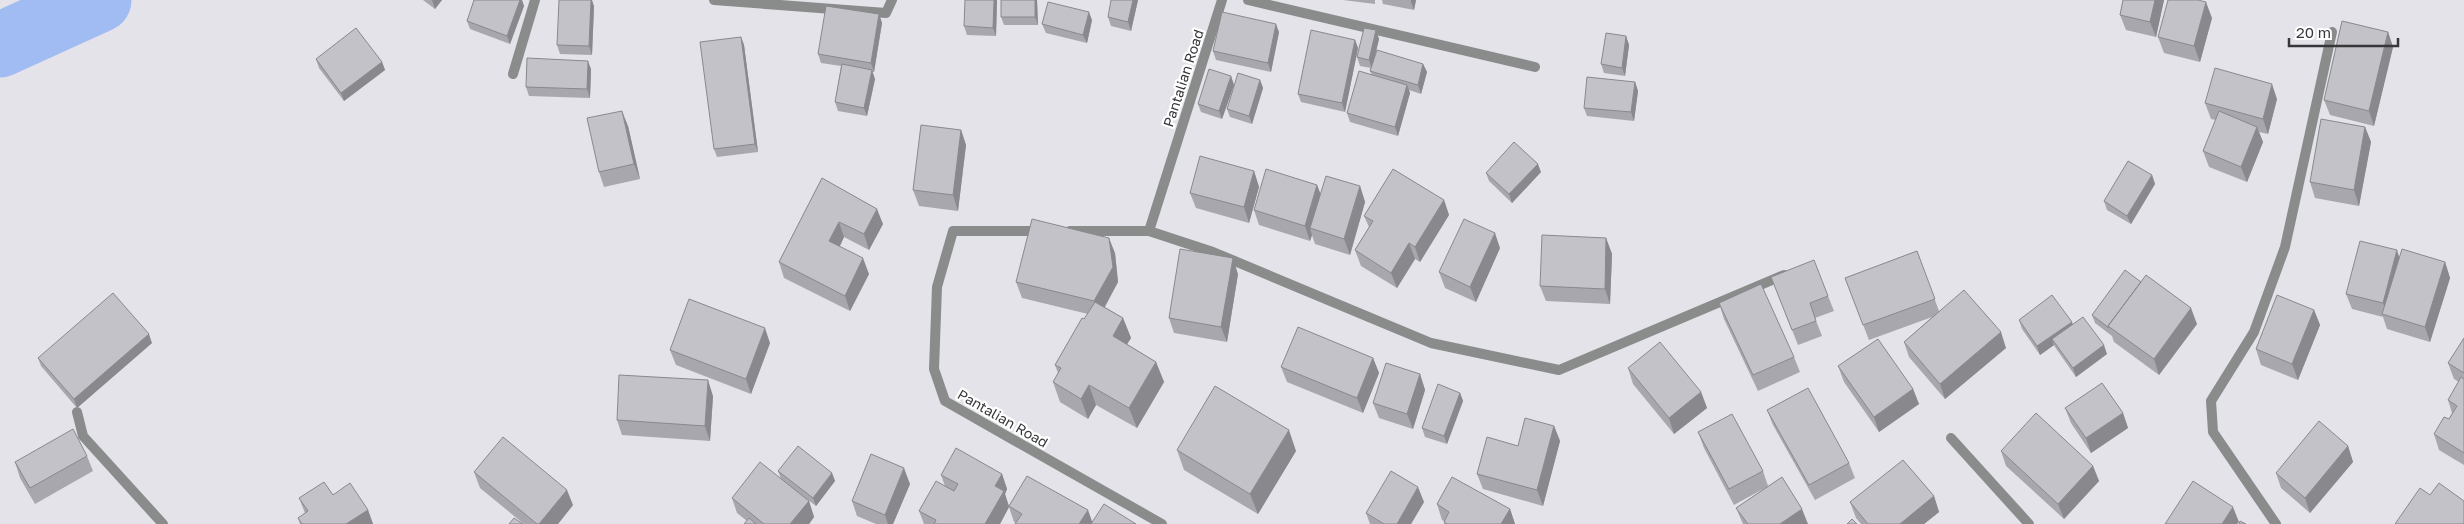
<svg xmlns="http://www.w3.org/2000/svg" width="2464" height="524" viewBox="0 0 2464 524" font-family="'Golos Text',sans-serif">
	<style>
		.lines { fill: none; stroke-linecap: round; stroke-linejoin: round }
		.river { stroke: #a1bcf2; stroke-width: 65 }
		.minor { stroke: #898c8b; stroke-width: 10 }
		.wall { fill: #a8a7ad }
		.shaded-wall { fill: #88888d }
		.building { fill: #c3c2c9; stroke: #88888d }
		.labels { text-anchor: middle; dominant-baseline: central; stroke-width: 4.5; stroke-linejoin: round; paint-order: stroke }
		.street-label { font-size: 14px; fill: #37373a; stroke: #fff }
	</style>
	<rect width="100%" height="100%" fill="#e4e3ea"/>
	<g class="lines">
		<!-- river -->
		<path class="river" d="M0,45L99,0"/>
		<!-- minor -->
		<path class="minor" d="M714,0L886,13L892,0
			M1248,0L1535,67
			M513,74L535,0
			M1040,231H953L937,287L934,369L945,401L1162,524
			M1070,231H1149L1222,0
			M1149,231L1213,252L1431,343L1559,370L1784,275
			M77,412L83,436L163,524
			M1951,438L2029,524
			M2276,524L2213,432L2211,401L2254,332L2285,247L2332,32"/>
	</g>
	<!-- wall -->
	<path class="wall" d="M423,0H442L435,9Z
		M474,0H522L524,6L510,44L470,29L467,21Z
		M997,0L996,36L967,35L964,26Z
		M1001,0H1037L1038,25H1004L1001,17Z
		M1138,0L1131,31L1111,26L1108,17Z
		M1343,0H1375V4Z
		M1382,0H1416L1414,10L1383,4Z
		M2123,0H2164L2156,37L2126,30L2120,15Z
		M594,6L592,55L560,54L557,45Z
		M879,14L882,23L874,72H872L875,79L867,116L838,111L835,102L841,66L821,63L818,54Z
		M2212,18L2200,62L2164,53L2158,37Z
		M1092,20L1087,43L1046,33L1042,24Z
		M1376,30L1379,39L1374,58L1423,64L1427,72L1421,94L1409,90L1410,93L1398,136L1350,122L1347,113L1372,75L1370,71L1371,68L1360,66L1357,57Z
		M1279,32L1271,72L1216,60L1213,51Z
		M2388,32L2393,47L2374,126L2330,115L2324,100Z
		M1626,36L1629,45L1625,76L1604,73L1601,64Z
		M741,37L744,45L758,152L717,157L714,149Z
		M1355,40L1358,48L1345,112L1301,102L1298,94Z
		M316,59L382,62L385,70L344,101L319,68Z
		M591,69L590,98L529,96L526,87Z
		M1231,76L1234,85L1222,119L1201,112L1198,104Z
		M1260,80L1263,88L1252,124L1230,117L1227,109Z
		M1635,82L1638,91L1634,121L1587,116L1584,108Z
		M2277,99L2268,134L2259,132L2263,142L2247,182L2209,167L2203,151L2216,120L2211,119L2205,103Z
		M628,126L640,179L604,187L599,172Z
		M2365,127L2371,142L2359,206L2315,198L2310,182Z
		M961,130L966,145L958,211L919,206L913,190Z
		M1254,171L1259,187L1249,223L1196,208L1190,193Z
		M1541,172L1512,203L1489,181L1486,173Z
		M2152,175L2155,184L2131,224L2107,210L2104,201Z
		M822,178L883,224L869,250L844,237L840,246L869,274L850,311L784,278L779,262Z
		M1317,185L1320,194L1360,186L1365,202L1350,255L1315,244L1312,235L1310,241L1259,225L1254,210Z
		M1444,200L1449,215L1420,262L1415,259L1397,288L1361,266L1355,250L1369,227L1364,216Z
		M1606,238L1612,254L1610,304L1546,301L1540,286Z
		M1500,248L1476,302L1445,288L1439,272Z
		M1917,251L1939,311L2006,348L1945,399L1909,357L1904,342L1932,317L1869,340L1845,278Z
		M1115,253L1118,282L1105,307L1123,318L1131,338L1127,344L1156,362L1164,382L1137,428L1096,405L1088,419L1060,402L1053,382L1058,373L1055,365L1088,314L1022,298L1016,282Z
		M2399,257L2445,262L2450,278L2430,342L2387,329L2383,317L2352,309L2346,294Z
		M1238,274L1227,342L1174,333L1169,318Z
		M1771,277L1828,296L1834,311L1815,318L1822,336L1798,345Z
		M2141,282L2197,324L2159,375L2114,342L2112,336L2095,323L2092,315Z
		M1719,303L1794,357L1800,372L1758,391L1724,319Z
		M2314,310L2320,325L2298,380L2261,365L2256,349Z
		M2019,320L2073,324L2107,354L2076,377L2055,347L2054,345L2040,355L2022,329Z
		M2464,338V465L2439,450L2434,434L2449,419L2452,413L2448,400L2459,382L2454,379L2448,363Z
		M152,343L77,408L41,366L38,358Z
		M770,343L751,394L676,365L670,350Z
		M1373,358L1379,373L1363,413L1287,382L1281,367Z
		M1838,366L1913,389L1919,404L1879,432L1844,382Z
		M1628,368L1701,392L1707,408L1674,434L1633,384Z
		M1420,374L1425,390L1413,429L1379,418L1373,403Z
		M1460,393L1463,401L1447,444L1425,437L1422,428Z
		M713,396L710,441L622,435L617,420Z
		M2065,408L2123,413L2128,428L2091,453L2071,423Z
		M1767,410L1849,463L1855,478L1815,500L1773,425Z
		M1554,426L1560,441L1543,506L1483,489L1477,474L1518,446Z
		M1698,432L1763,471L1768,486L1808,524H1743L1736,508L1765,488L1734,505L1704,448Z
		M2348,446L2353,462L2310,513L2281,488L2276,473Z
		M1177,450L1296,451L1258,514L1184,470Z
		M2001,451L2093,466L2099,481L2064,519L2006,466Z
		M87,456L93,471L35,504L20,478L15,462Z
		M778,471L832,473L835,481L816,506L784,482L809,501L814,517L809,524H744L747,521L737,513L732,498L781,479Z
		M474,472L573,505L558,524H524L480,488Z
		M1002,474L1007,489L1005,494L1009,506L1092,522L1136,524L1016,523L1014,522L1009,507L1000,524H924L919,511L945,486L941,475Z
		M910,484L893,524H876L857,516L852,501Z
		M333,495L368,510L373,524H300L298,518L305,513L299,498Z
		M1934,496L1939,512L1924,524H1861L1856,518L1850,502Z
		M1424,502L1411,524H1370L1366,513Z
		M1437,504L1510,509L1515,524H1444V521L1442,520Z"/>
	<!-- shaded-wall -->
	<path class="shaded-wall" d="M432,0H442L435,9Z
		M520,0H522L524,6L510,44L507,36Z
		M591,0H592L594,6L592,55L589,46Z
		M994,0H997L996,36L993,28Z
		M1035,0H1037L1038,25L1035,17Z
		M1133,0H1138L1131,31L1128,22Z
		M1411,0H1416L1414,10L1411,2Z
		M2155,0H2164L2156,37L2150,22Z
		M2206,2L2212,18L2200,62L2194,46Z
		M1089,12L1092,20L1087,43L1083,35Z
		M879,14L882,23L874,72L871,63Z
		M1276,24L1279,32L1271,72L1268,63Z
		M1376,30L1379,39L1372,69L1369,60Z
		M2388,32L2393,47L2374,126L2369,111Z
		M1626,36L1629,45L1625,76L1622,68Z
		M741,37L744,45L758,152L755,144Z
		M1355,40L1358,48L1345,112L1342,103Z
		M588,61L591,69L590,98L587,89Z
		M382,62L385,70L344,101L341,93Z
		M1423,64L1427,72L1421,94L1418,85Z
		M872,70L875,79L867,116L864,108Z
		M1231,76L1234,85L1222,119L1219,111Z
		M1260,80L1263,88L1252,124L1249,116Z
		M1635,82L1638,91L1634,121L1631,112Z
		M2272,84L2277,99L2268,134L2263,119Z
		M1407,85L1410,93L1398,136L1395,127Z
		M622,111L628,126L640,179L634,164Z
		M2257,127L2263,142L2247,182L2241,167Z
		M2365,127L2371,142L2359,206L2354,190Z
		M961,130L966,145L958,211L953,195Z
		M1538,164L1541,172L1512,203L1509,194Z
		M1254,171L1259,187L1249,223L1244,207Z
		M2152,175L2155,184L2131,224L2127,216Z
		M1317,185L1323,200L1310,228L1312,235L1310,241L1305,226Z
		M1360,186L1365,202L1350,255L1344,239Z
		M1444,200L1449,215L1420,262L1415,247Z
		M877,209L883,224L869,250L864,234Z
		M839,222L844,237L835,256L829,241Z
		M1495,233L1500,248L1476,302L1470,287Z
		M1109,238L1115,253L1118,282L1099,317L1094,301Z
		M1606,238L1612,254L1610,304L1605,289Z
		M1409,243L1415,259L1397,288L1391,273Z
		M2397,250L2402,266L2387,315L2383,303Z
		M863,258L869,274L850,311L845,296Z
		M1233,258L1238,274L1227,342L1221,327Z
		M2445,262L2450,278L2430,342L2425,327Z
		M2191,308L2197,324L2159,375L2154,359Z
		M2314,310L2320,325L2298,380L2292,364Z
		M1123,318L1131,338L1120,356L1113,336Z
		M2072,322L2075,330L2052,339L2054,345L2040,355L2037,346Z
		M765,328L770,343L751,394L746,379Z
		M2001,332L2006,348L1945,399L1940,384Z
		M149,334L152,343L77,408L74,399Z
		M2104,345L2107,354L2076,377L2073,368Z
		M1373,358L1379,373L1363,413L1357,398Z
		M1156,362L1164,382L1137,428L1129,408Z
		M1420,374L1425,390L1413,429L1407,414Z
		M708,380L713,396L710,441L705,426Z
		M1089,385L1096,405L1088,419L1081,399Z
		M1913,389L1919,404L1879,432L1874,417Z
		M1701,392L1707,408L1674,434L1669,418Z
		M1460,393L1463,401L1447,444L1444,436Z
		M2123,413L2128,428L2091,453L2086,438Z
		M1554,426L1560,441L1543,506L1537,490Z
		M1289,430L1296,451L1258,514L1250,494Z
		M2348,446L2353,462L2310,513L2305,498Z
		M2093,466L2099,481L2064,519L2058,504Z
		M904,468L910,484L893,524H888L885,515Z
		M832,473L835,481L816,506L813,498Z
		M1002,474L1007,489L1005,494L1009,507L1000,524H985L995,486Z
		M1418,487L1424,502L1411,524H1397Z
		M567,490L573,505L558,524H539Z
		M1934,496L1939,512L1924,524H1900Z
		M809,501L814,517L809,524H790Z
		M2233,507L2239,522L2237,524H2222Z
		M1510,509L1515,524H1501Z
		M1802,509L1808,524H1780Z
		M368,510L373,524H346Z
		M1088,510L1093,524H1079Z"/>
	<!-- building -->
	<path class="building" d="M474,0H520L507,36L467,21Z
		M559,0H591L589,46L557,45Z
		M965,0H994L993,28L964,26Z
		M1001,0H1035V17H1001Z
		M1111,0H1133L1128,22L1108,17Z
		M2123,0H2155L2150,22L2120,15Z
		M2168,0H2198L2206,2L2194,46L2158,37Z
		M1048,2L1089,12L1083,35L1042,24Z
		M826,6L879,14L871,63L818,54Z
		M1222,12L1276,24L1268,63L1213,51Z
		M2342,21L2388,32L2369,111L2324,100Z
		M356,28L382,62L341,93L316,59Z
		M1364,28L1376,30L1369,60L1357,57Z
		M1311,30L1355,40L1342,103L1298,94Z
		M1606,33L1626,36L1622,68L1601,64Z
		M741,37L755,144L714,149L700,42Z
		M1377,50L1423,64L1418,85L1370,71Z
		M527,58L588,61L587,89L526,87Z
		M842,64L872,70L864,108L835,102Z
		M2215,68L2272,84L2263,119L2205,103Z
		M1209,69L1231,76L1219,111L1198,104Z
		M1359,71L1407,85L1395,127L1347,113Z
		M1238,73L1260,80L1249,116L1227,109Z
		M1587,77L1635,82L1631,112L1584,108Z
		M622,111L634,164L599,172L587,118Z
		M2219,111L2257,127L2241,167L2203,151Z
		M2321,119L2365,127L2354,190L2310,182Z
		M921,125L961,130L953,195L913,190Z
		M1514,142L1538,164L1509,194L1486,173Z
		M1200,156L1254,171L1244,207L1190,193Z
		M2128,161L2152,175L2127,216L2104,201Z
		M1266,169L1317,185L1305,226L1254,210Z
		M1393,169L1444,200L1415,247L1409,243L1391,273L1355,250L1373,221L1364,216Z
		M1326,176L1360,186L1344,239L1310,228Z
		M822,178L877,209L864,234L839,222L829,241L863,258L845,296L779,262Z
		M1032,219L1109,238L1113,267L1094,301L1016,282Z
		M1464,219L1495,233L1470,287L1439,272Z
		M1542,235L1606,238L1605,289L1540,286Z
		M2360,241L2397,250L2383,303L2346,294Z
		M1180,249L1233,258L1221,327L1169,318Z
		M2402,249L2445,262L2425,327L2382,314Z
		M1917,251L1935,299L1863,325L1845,278Z
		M1814,260L1828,296L1810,303L1816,321L1792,330L1771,277Z
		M2125,270L2141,282L2108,326L2109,328L2092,315Z
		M2146,275L2191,308L2154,359L2108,326Z
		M1761,284L1794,357L1753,375L1719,303Z
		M1964,290L2001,332L1940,384L1904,342Z
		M113,293L149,334L74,399L38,358Z
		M2052,295L2072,322L2037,346L2019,320Z
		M2277,295L2314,310L2292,364L2256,349Z
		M689,299L765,328L746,379L670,350Z
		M1095,302L1123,318L1113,336L1156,362L1129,408L1089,385L1081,399L1053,382L1061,368L1055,365L1082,318L1084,319Z
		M2083,317L2104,345L2073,368L2052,339Z
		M1298,327L1373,358L1357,398L1281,367Z
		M2464,338V373L2448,363Z
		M1878,339L1913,389L1874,417L1838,366Z
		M1660,342L1701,392L1669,418L1628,368Z
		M1386,363L1420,374L1407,414L1373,403Z
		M619,375L708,380L705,426L617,420Z
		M2461,377L2464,379V453L2434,434L2444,417L2449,419L2457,406L2448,400Z
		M2102,383L2123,413L2086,438L2065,408Z
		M1438,384L1460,393L1444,436L1422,428Z
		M1215,386L1289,430L1250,494L1177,450Z
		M1808,388L1849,463L1809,485L1767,410Z
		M2036,413L2093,466L2058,504L2001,451Z
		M1732,414L1763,471L1729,489L1698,432Z
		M1525,418L1554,426L1537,490L1477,474L1487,437L1518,446Z
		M2319,421L2348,446L2305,498L2276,473Z
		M73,429L87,456L30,488L15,462Z
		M503,437L567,490L539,524H537L474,472Z
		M798,446L832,473L813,498L778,471Z
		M956,448L1002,474L995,486L1004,491L985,524H934L936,520L919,511L936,481L954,491L958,484L941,475Z
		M871,454L904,468L885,515L852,501Z
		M1903,460L1934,496L1900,524H1868L1850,502Z
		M760,462L809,501L790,524H764L732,498Z
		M1391,471L1418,487L1397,524H1384L1366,513Z
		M1027,476L1088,510L1079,524H1015L1022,514L1009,506Z
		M1452,477L1510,509L1501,524H1447L1444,522L1449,512L1437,504Z
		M1782,477L1802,509L1780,524H1748L1736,508Z
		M2193,481L2233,507L2222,524H2165Z
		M324,482L333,495L350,483L368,510L346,524H302L298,518L308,511L299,498Z
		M2439,483L2464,501V524H2395L2420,488L2430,495Z
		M1104,504L1136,524H1091Z
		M514,518L523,524H509Z
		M749,518L756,524H744Z
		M1852,519L1857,524H1847Z
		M2240,521L2246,524H2239Z"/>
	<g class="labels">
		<!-- street labels -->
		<g class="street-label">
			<text transform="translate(1183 78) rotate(-72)">Pantalian Road</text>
			<text transform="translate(1003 418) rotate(30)">Pantalian Road</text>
		</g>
	</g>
	<!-- scale -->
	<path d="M2289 38v8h109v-8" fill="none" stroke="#37373a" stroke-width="2.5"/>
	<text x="2296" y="38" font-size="15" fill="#37373a" stroke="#ffffff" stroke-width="4" paint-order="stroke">20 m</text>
</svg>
